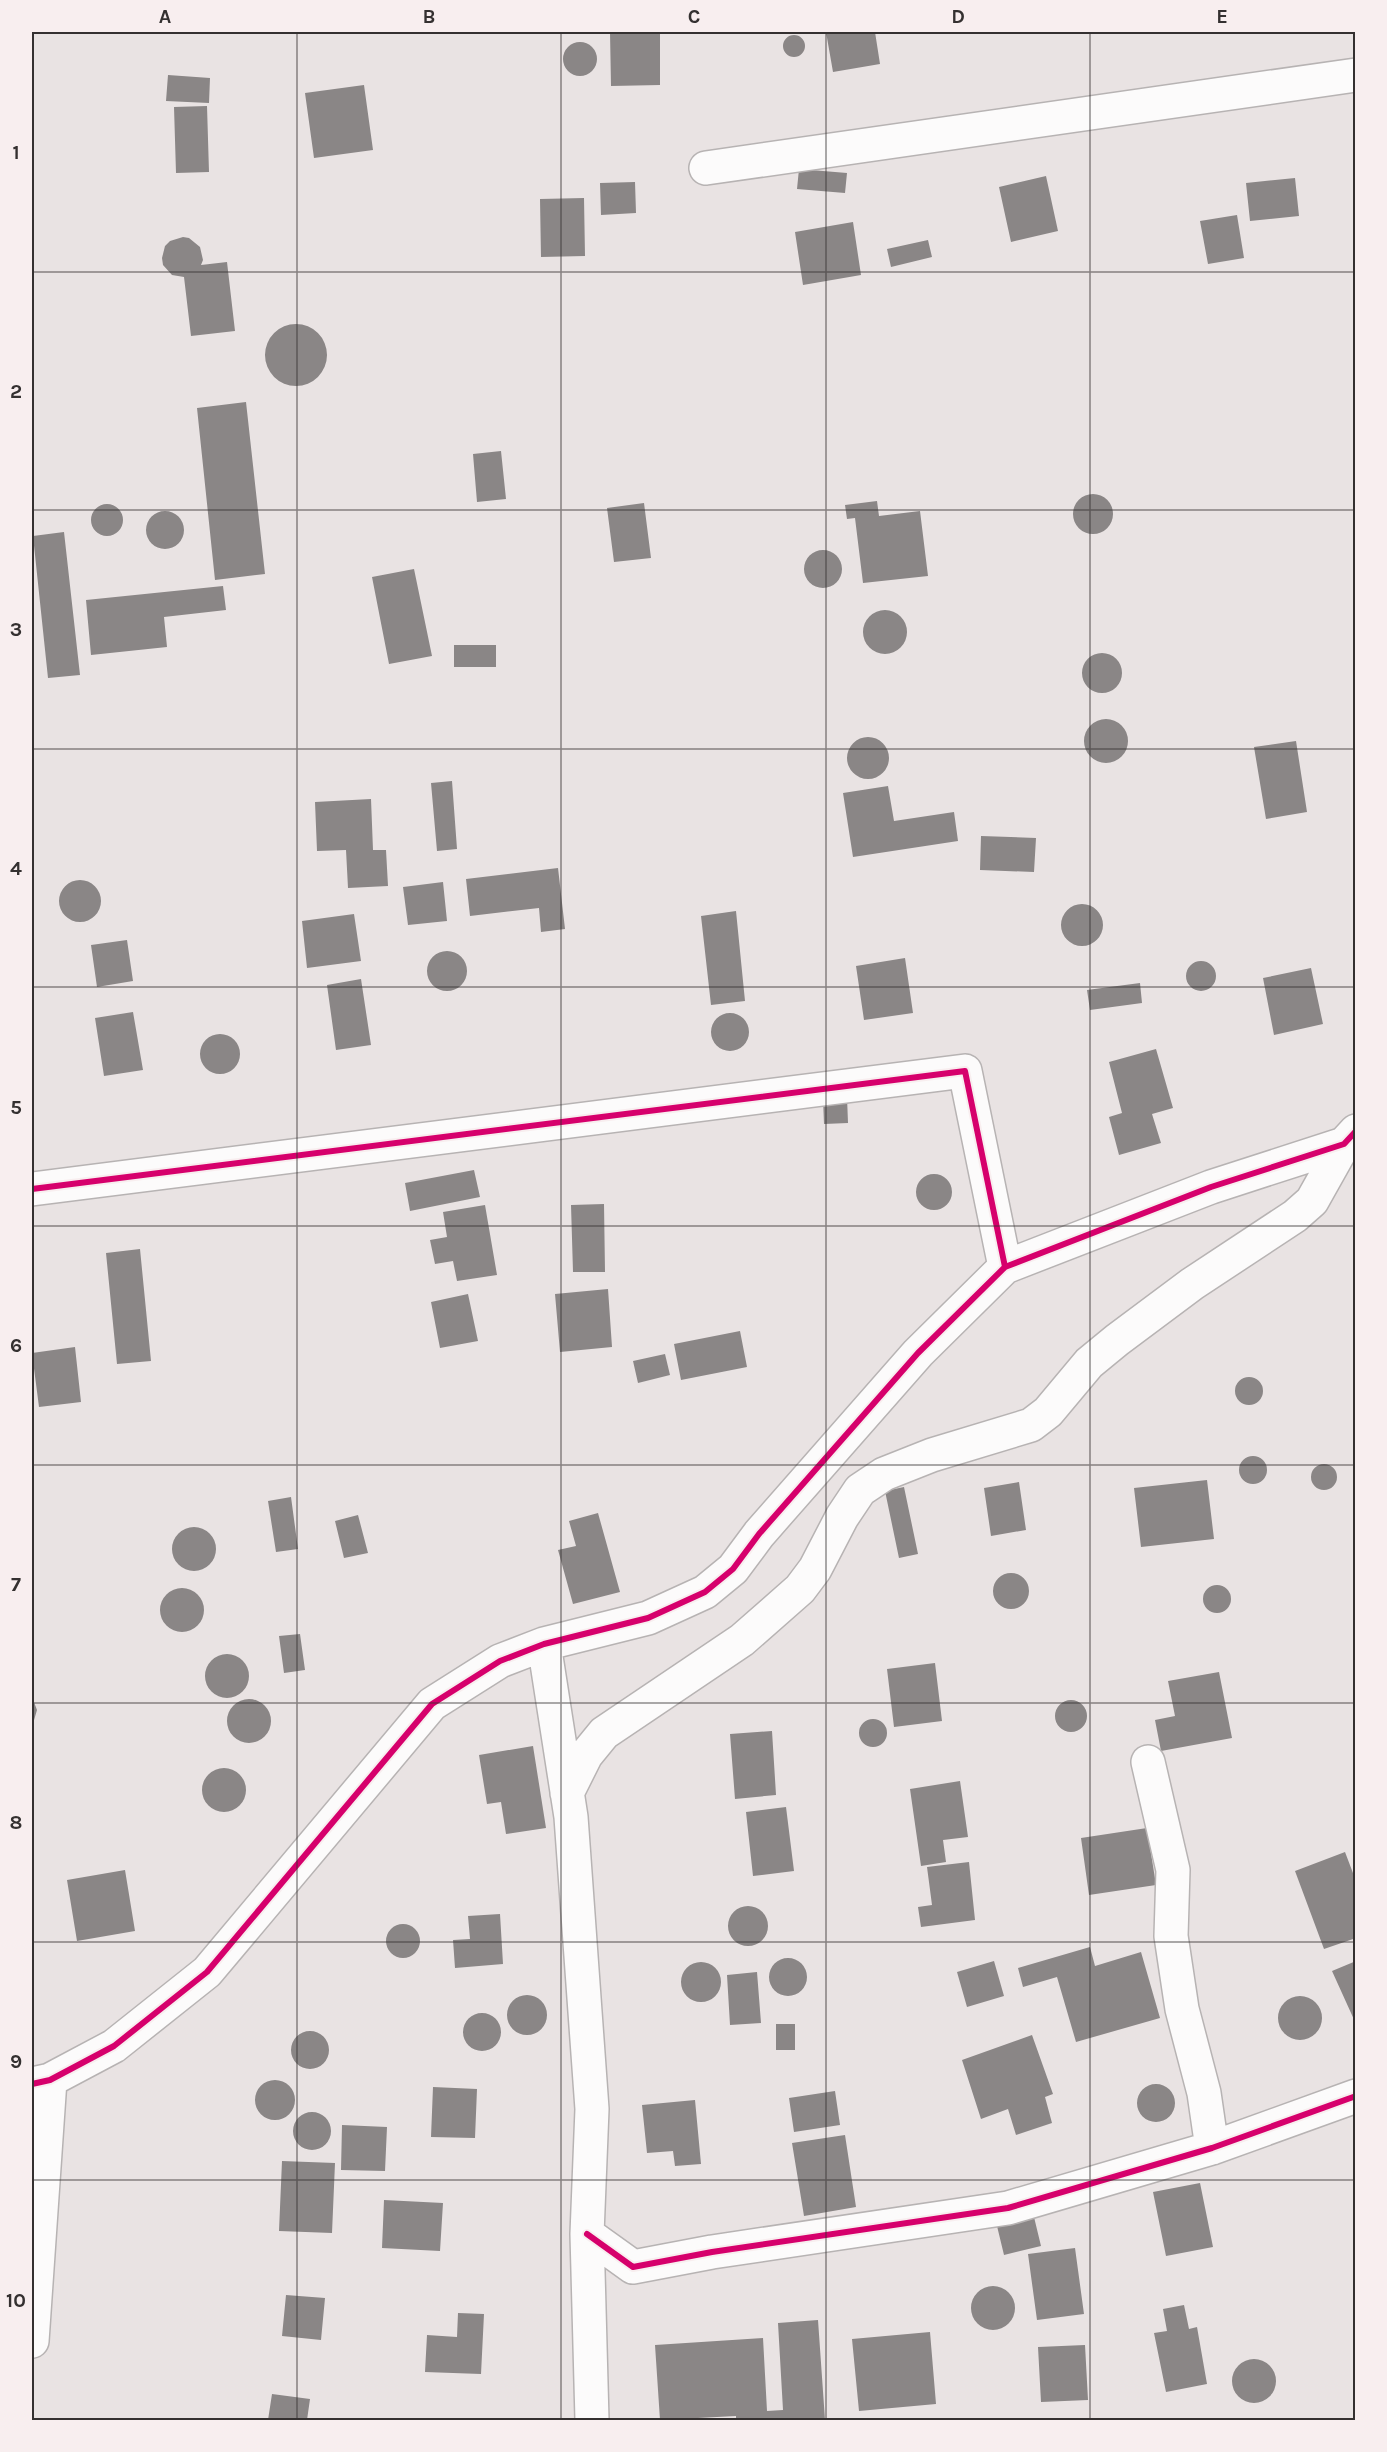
<svg xmlns="http://www.w3.org/2000/svg" width="1387" height="2452" viewBox="0 0 1387 2452" font-family="Karla,sans-serif">
	<style>
		.building { fill: #8a8686 }
		.lines { fill: none; stroke-linecap: round; stroke-linejoin: round }
		.minor-casing { stroke: #b7b3b3; stroke-width: 36 }
		.minor { stroke: #fcfbfb; stroke-width: 33 }
		.cycleway-casing { stroke: #f8eeef; stroke-width: 10 }
		.cycleway { stroke: #d6006c; stroke-width: 6 }
		.grid { fill: none; stroke: #343030; stroke-width: 1.5; stroke-opacity: 0.55 }
		.neatline { fill: none; stroke: #343030; stroke-width: 2 }
		.grid-label { font-size: 20px; text-anchor: middle; font-weight: bold; fill: #343030 }
	</style>
	<rect width="100%" height="100%" fill="#e9e3e3"/>
	<!-- building -->
	<path class="building" d="M610,32H660V85L611,86Z
		M826,32H875L880,64L833,72Z
		M783 46a11 11 0 1 1 22 0a11 11 0 1 1-22 0Z
		M563 59a17 17 0 1 1 34 0a17 17 0 1 1-34 0Z
		M168,75L210,78L209,103L166,101Z
		M364,85L373,150L314,158L305,93Z
		M207,106L209,172L176,173L174,107Z
		M799,169L847,173L845,193L797,189Z
		M1046,176L1058,231L1011,242L999,187Z
		M1295,178L1299,216L1250,221L1246,183Z
		M635,182L636,213L601,215L600,183Z
		M584,198L585,256L541,257L540,199Z
		M1237,215L1244,258L1208,264L1200,221Z
		M853,222L861,275L803,285L795,232Z
		M183,237L189,238L200,247L203,260L201,265L227,262L235,331L191,336L184,277L172,275L163,265L162,258L165,246L170,241Z
		M928,240L932,257L891,267L887,249Z
		M265 355a31 31 0 1 1 62 0a31 31 0 1 1-62 0Z
		M246,402L265,574L215,580L197,408Z
		M501,451L506,499L477,502L473,454Z
		M1073 514a20 20 0 1 1 40 0a20 20 0 1 1-40 0Z
		M877,501L879,516L920,511L928,576L863,583L855,518L847,519L845,505Z
		M644,503L651,558L614,562L607,508Z
		M91 520a16 16 0 1 1 32 0a16 16 0 1 1-32 0Z
		M146 530a19 19 0 1 1 38 0a19 19 0 1 1-38 0Z
		M64,532L80,675L48,678L33,536Z
		M804 569a19 19 0 1 1 38 0a19 19 0 1 1-38 0Z
		M414,569L432,656L389,664L372,577Z
		M223,586L226,610L164,617L167,647L91,655L86,600Z
		M863 632a22 22 0 1 1 44 0a22 22 0 1 1-44 0Z
		M454,645H496V667H454Z
		M1082 673a20 20 0 1 1 40 0a20 20 0 1 1-40 0Z
		M1084 741a22 22 0 1 1 44 0a22 22 0 1 1-44 0Z
		M847 758a21 21 0 1 1 42 0a21 21 0 1 1-42 0Z
		M1296,741L1307,812L1266,819L1254,747Z
		M452,781L457,849L437,851L431,783Z
		M888,786L894,821L954,812L958,841L853,857L843,793Z
		M371,799L373,850H386L388,886L348,888L346,850L317,851L315,802Z
		M981,836L1036,838L1034,872L980,870Z
		M558,868L565,929L541,932L539,908L470,916L466,879Z
		M59 901a21 21 0 1 1 42 0a21 21 0 1 1-42 0Z
		M443,882L447,921L408,925L403,887Z
		M1061 925a21 21 0 1 1 42 0a21 21 0 1 1-42 0Z
		M736,911L745,1001L711,1005L701,916Z
		M354,914L361,961L307,968L302,921Z
		M127,940L133,981L97,987L91,945Z
		M427 971a20 20 0 1 1 40 0a20 20 0 1 1-40 0Z
		M905,958L913,1013L864,1020L856,966Z
		M1186 976a15 15 0 1 1 30 0a15 15 0 1 1-30 0Z
		M1311,968L1323,1024L1274,1035L1263,978Z
		M361,979L371,1045L336,1050L327,985Z
		M1140,983L1142,1003L1090,1010L1087,990Z
		M133,1012L143,1070L104,1076L95,1018Z
		M711 1032a19 19 0 1 1 38 0a19 19 0 1 1-38 0Z
		M200 1054a20 20 0 1 1 40 0a20 20 0 1 1-40 0Z
		M1156,1049L1173,1108L1152,1114L1161,1143L1119,1155L1109,1117L1122,1113L1109,1062Z
		M847,1097L848,1123L824,1124L823,1098Z
		M474,1170L480,1197L410,1211L405,1183Z
		M916 1192a18 18 0 1 1 36 0a18 18 0 1 1-36 0Z
		M604,1204L605,1272H573L571,1205Z
		M485,1205L497,1275L457,1281L453,1261L435,1264L430,1240L447,1237L443,1212Z
		M140,1249L151,1361L117,1364L106,1253Z
		M608,1289L612,1347L560,1352L555,1294Z
		M468,1294L478,1341L440,1348L431,1302Z
		M740,1331L747,1367L681,1380L674,1344Z
		M75,1347L81,1402L39,1407L32,1353Z
		M665,1354L670,1375L638,1383L633,1361Z
		M1235 1391a14 14 0 1 1 28 0a14 14 0 1 1-28 0Z
		M1239 1470a14 14 0 1 1 28 0a14 14 0 1 1-28 0Z
		M1311 1477a13 13 0 1 1 26 0a13 13 0 1 1-26 0Z
		M1207,1480L1214,1539L1141,1547L1134,1488Z
		M1019,1482L1026,1530L991,1536L984,1488Z
		M904,1487L918,1554L899,1558L885,1491Z
		M291,1497L298,1549L276,1552L268,1501Z
		M598,1513L620,1592L573,1604L558,1550L576,1546L569,1521Z
		M358,1515L368,1553L344,1558L335,1521Z
		M172 1549a22 22 0 1 1 44 0a22 22 0 1 1-44 0Z
		M993 1591a18 18 0 1 1 36 0a18 18 0 1 1-36 0Z
		M1203 1599a14 14 0 1 1 28 0a14 14 0 1 1-28 0Z
		M160 1610a22 22 0 1 1 44 0a22 22 0 1 1-44 0Z
		M300,1634L305,1670L284,1673L279,1636Z
		M205 1676a22 22 0 1 1 44 0a22 22 0 1 1-44 0Z
		M935,1663L942,1721L894,1727L887,1669Z
		M1219,1672L1232,1738L1161,1751L1155,1720L1175,1716L1168,1681Z
		M32,1697L37,1710L32,1727Z
		M227 1721a22 22 0 1 1 44 0a22 22 0 1 1-44 0Z
		M1055 1716a16 16 0 1 1 32 0a16 16 0 1 1-32 0Z
		M859 1733a14 14 0 1 1 28 0a14 14 0 1 1-28 0Z
		M772,1731L776,1795L735,1799L730,1734Z
		M533,1746L546,1828L506,1834L501,1802L487,1804L479,1755Z
		M202 1790a22 22 0 1 1 44 0a22 22 0 1 1-44 0Z
		M960,1781L968,1837L943,1840L946,1862L921,1866L910,1789Z
		M786,1807L794,1871L753,1876L746,1812Z
		M1147,1828L1156,1885L1089,1895L1081,1838Z
		M1345,1852L1356,1881V1938L1324,1949L1295,1871Z
		M969,1862L975,1920L921,1927L918,1907L932,1905L927,1867Z
		M125,1870L135,1931L77,1941L67,1880Z
		M728 1926a20 20 0 1 1 40 0a20 20 0 1 1-40 0Z
		M500,1914L503,1964L455,1968L453,1940L470,1939L468,1916Z
		M386 1941a17 17 0 1 1 34 0a17 17 0 1 1-34 0Z
		M1090,1947L1095,1966L1141,1952L1160,2018L1076,2042L1057,1977L1023,1987L1018,1968Z
		M769 1977a19 19 0 1 1 38 0a19 19 0 1 1-38 0Z
		M994,1961L1004,1996L967,2007L957,1972Z
		M1356,1961V2024L1332,1971Z
		M681 1982a20 20 0 1 1 40 0a20 20 0 1 1-40 0Z
		M757,1972L761,2023L730,2025L727,1975Z
		M507 2015a20 20 0 1 1 40 0a20 20 0 1 1-40 0Z
		M1278 2018a22 22 0 1 1 44 0a22 22 0 1 1-44 0Z
		M463 2032a19 19 0 1 1 38 0a19 19 0 1 1-38 0Z
		M776,2024H795V2050H776Z
		M291 2050a19 19 0 1 1 38 0a19 19 0 1 1-38 0Z
		M1032,2035L1053,2094L1045,2097L1052,2123L1016,2135L1008,2109L981,2119L962,2060Z
		M255 2100a20 20 0 1 1 40 0a20 20 0 1 1-40 0Z
		M1137 2103a19 19 0 1 1 38 0a19 19 0 1 1-38 0Z
		M433,2087L477,2089L475,2138L431,2137Z
		M835,2091L840,2125L794,2132L789,2098Z
		M695,2100L701,2164L675,2166L673,2151L647,2153L642,2105Z
		M293 2131a19 19 0 1 1 38 0a19 19 0 1 1-38 0Z
		M342,2125L387,2127L385,2171L341,2170Z
		M845,2135L856,2207L804,2216L792,2143Z
		M282,2161L335,2163L332,2233L279,2231Z
		M1200,2183L1213,2247L1166,2256L1153,2192Z
		M384,2200L443,2203L440,2251L382,2248Z
		M1034,2217L1041,2246L1004,2255L997,2226Z
		M1075,2248L1084,2314L1037,2320L1028,2254Z
		M971 2308a22 22 0 1 1 44 0a22 22 0 1 1-44 0Z
		M286,2295L325,2298L321,2340L282,2336Z
		M1184,2305L1189,2329L1197,2327L1207,2384L1166,2392L1154,2333L1167,2331L1163,2309Z
		M458,2313L484,2314L481,2374L425,2372L427,2335L457,2337Z
		M818,2320L825,2420H736V2416L660,2420L655,2345L763,2338L767,2411L783,2410L778,2323Z
		M930,2332L936,2404L859,2411L852,2339Z
		M1085,2345L1088,2400L1041,2402L1038,2347Z
		M1232 2381a22 22 0 1 1 44 0a22 22 0 1 1-44 0Z
		M272,2394L310,2399L307,2420H268Z"/>
	<g class="lines">
		<defs>
			<path id="minor" d="M706,168L1356,75
				M32,1189L965,1071L1005,1267
				M544,1644L571,1817L592,2109L587,2234L592,2420
				M1148,1762L1173,1870L1171,1936L1182,2009L1204,2093L1212,2148
				M567,1793L586,1755L604,1733L742,1640L800,1589L815,1569L842,1517L860,1490L884,1474L932,1455L1031,1425L1048,1412L1089,1363L1117,1340L1192,1284L1295,1216L1312,1201L1344,1144
				M32,2084L50,2080L114,2046L207,1972L432,1704L500,1661L544,1644L648,1618L705,1592L733,1569L759,1534L918,1353L1005,1267L1211,1187L1344,1144L1356,1131
				M587,2234L633,2267L712,2252L1008,2208L1212,2148L1356,2096
				M32,2341L50,2080"/>
		</defs>
		<!-- minor casing -->
		<use href="#minor" class="minor-casing"/>
		<!-- minor -->
		<use href="#minor" class="minor"/>
		<defs>
			<path id="cycleway" d="M32,1189L965,1071L1005,1267
				M32,2084L50,2080L114,2046L207,1972L432,1704L500,1661L544,1644L648,1618L705,1592L733,1569L759,1534L918,1353L1005,1267L1211,1187L1344,1144L1356,1131
				M587,2234L633,2267L712,2252L1008,2208L1212,2148L1356,2096"/>
		</defs>
		<!-- cycleway casing -->
		<use href="#cycleway" class="cycleway-casing"/>
		<!-- cycleway -->
		<use href="#cycleway" class="cycleway"/>
	</g>
	<!-- grid -->
	<path class="grid" d="M297,32V2420M561,32V2420M826,32V2420M1090,32V2420M32,272H1356M32,510H1356M32,749H1356M32,987H1356M32,1226H1356M32,1465H1356M32,1703H1356M32,1942H1356M32,2180H1356"/>
	<!-- border -->
	<rect width="1387" height="2452" fill="none" stroke="#f8eeef" stroke-width="66"/>
	<rect x="33" y="33" width="1321" height="2386" class="neatline"/>
	<g class="grid-label">
		<text x="165" y="23">A</text>
		<text x="429" y="23">B</text>
		<text x="694" y="23">C</text>
		<text x="958" y="23">D</text>
		<text x="1222" y="23">E</text>
		<text x="16" y="159">1</text>
		<text x="16" y="398">2</text>
		<text x="16" y="636">3</text>
		<text x="16" y="875">4</text>
		<text x="16" y="1114">5</text>
		<text x="16" y="1352">6</text>
		<text x="16" y="1591">7</text>
		<text x="16" y="1829">8</text>
		<text x="16" y="2068">9</text>
		<text x="16" y="2307">10</text>
	</g>
</svg>
